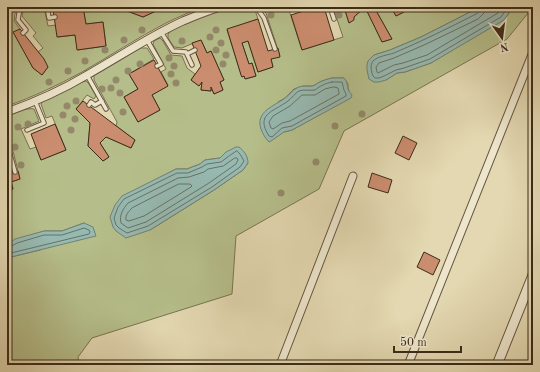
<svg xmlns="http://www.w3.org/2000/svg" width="540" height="372" viewBox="0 0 540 372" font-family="'Old Standard TT',serif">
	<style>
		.green { fill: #b5be8a; stroke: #787452; fill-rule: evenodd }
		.water { fill: #96b9b1; stroke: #728074 }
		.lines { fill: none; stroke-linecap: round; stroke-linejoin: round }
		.shore { stroke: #697265; stroke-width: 1 }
		.building { fill: #cb8d6f; stroke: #3c2b19 }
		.service-casing { stroke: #66563f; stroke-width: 5.5 }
		.minor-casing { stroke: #66563f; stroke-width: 9 }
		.tertiary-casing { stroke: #66563f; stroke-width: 11 }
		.service { stroke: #ede6cc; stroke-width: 3.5 }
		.minor { stroke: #ede6cc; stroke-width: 7 }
		.tertiary { stroke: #ede6cc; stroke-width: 9 }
		.tree { fill: #94896a }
	</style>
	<rect width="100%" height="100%" fill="#e3d8b1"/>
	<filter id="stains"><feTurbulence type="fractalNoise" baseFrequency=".005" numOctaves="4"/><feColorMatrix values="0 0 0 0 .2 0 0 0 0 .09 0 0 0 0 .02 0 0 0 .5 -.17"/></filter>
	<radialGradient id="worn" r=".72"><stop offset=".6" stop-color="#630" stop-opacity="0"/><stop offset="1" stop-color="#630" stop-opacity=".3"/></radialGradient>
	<!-- green -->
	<path class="green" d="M14,7H16L14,21L20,29L14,33L33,68L42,75L48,67L38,52L43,48L33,36L36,33L22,16L24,7H44L48,26L56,25L58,37L75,35L78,50L106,46L103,22L86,24L83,7H112L117,9L120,7H124L127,11L143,17L156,11L154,7H203C190,12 178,17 166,23C137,38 110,56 82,72C58,85 33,97 7,106V14L14,8Z
		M230,7H254L258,19L227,30L241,74L242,77L244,76L246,79L256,76L252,63L249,64L242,43L248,41L258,72L273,67L271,59L280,56L266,13L262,10L261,7H288L302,50L343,37L333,7H344L349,23L353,20L354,17L365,7L382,42L392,39L374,7H391L396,16L404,12L402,7H421L422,8L423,7H480L421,37L390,50L374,55L386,80L397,73L405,72L431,63L507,16L513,7H533L507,39L344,131L319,189L236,236L232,294L92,338L78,357L79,365H7V258L40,250L84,223L62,231H44L8,243L7,245V191L13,189L11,182L20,179L10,139L7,136V116C14,114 27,107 34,109L39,121L21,129L30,149L36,147L41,160L66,150L52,116L46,118L41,104L43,101L82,82L86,81L89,84L96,96L94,99L87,95L76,109L90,123L88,146L103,161L109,157L100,143L106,137L131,148L135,140L116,126L117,122L94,80V75L141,48H147L154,59L129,74L138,89L124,97L138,122L160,110L152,95L168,85L161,72L166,69L153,44L154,41L160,38L163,41L171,55L182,56L187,68L195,74L191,80L199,86L202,82L201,90L211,91V87L214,94L223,90L220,82L224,80L211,51L207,53L201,40L182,48L174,47L168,38V34C176,24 217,12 230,7ZM332,78H344L348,84V89L349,91L319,115L292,130L284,132L278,102L285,98L294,89L303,86H313L322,81ZM225,154L248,163L243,170L214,190L150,230L167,174L176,169H187L200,164L205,160L220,158Z"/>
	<!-- water -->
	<path class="water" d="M480,7H513L504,20L431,63L405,72L397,73L386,80L379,82H374L369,79L367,70V65L368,61L374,55L390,50L421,37Z
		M332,78H344C347,81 347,84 348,89C349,92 351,93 352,96L351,98L292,130L284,132L271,141L269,142C265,138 263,134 261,129C255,111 275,106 285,98C290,95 292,90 297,88C302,85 307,87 312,86C315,86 317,83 320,82C324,80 328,79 332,78Z
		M236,147H239C244,151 248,156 248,163L243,170L214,190L150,230L126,238L116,231L113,227L110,217L115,205L122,196L176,169H187L200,164L205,160L220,158L226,152Z
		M84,223L93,227L96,236L7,258V245L15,239L44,231H62Z"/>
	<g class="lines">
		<!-- shore -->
		<path class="shore" d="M481,7L480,11L476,14C449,28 422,41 394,53C388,55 378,56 373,61C370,65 371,71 373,76L375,78H379L384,76L396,70L404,68L430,59L501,17L508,7
			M486,7L484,13L478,19L424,45L394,58L379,63L376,67L377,72L378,73L394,65L403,63L427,55L498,13L502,7
			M332,82H342L344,90L346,94V96L292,126L282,128L272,137L269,136C255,114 273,112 288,101C292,98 295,93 299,91C304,89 310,91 315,90C318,88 320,86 323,85C326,83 329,83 332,82Z
			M334,87L338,88L339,93V94L290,121L282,123L273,129L271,128L269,122L273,116L290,106L302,95H315L325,89Z
			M237,151L240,154L244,161L240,167L212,187L148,226L127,233L119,228L116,225L114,218L118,207L124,199L177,173H188L202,167L207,164L221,162L229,156Z
			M235,158H237L238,160L236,164L209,183L146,222L128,228L121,223C119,215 123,209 128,203L178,178L189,177L204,172L208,169L223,166Z
			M179,184H190L192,186L191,187L144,216L129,221L126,220C125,215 129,211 132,208Z
			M7,247H10L17,243L44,235H62L84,228L89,230L90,232L89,234L7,254"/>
	</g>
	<!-- building -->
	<path class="building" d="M68,7H83L86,24L103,22L106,46L77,50L75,35L57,37L53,9Z
		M124,7H154L156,11L143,17L127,11Z
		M316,7H324L334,40L302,50L291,15Z
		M344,7H374L392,39L382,42L365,7L354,17V20L349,23Z
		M391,7H402L404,12L396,16Z
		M258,19L268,51L278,48L280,57L271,59L273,67L258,72L248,41L242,43L249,64L252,63L256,76L245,79L244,76L242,77L241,75L227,29Z
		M20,29L44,59L48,67L42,75L33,68L13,32Z
		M201,40L207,53L211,51L224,80L220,82L223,90L214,94L211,87V91L201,90L202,82L199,86L191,80L201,66L192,43Z
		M154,60L168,86L152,95L160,110L138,122L124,97L138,89L129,74Z
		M83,101L135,140L131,148L106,137L100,143L109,157L103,161L88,146L90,123L76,109Z
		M55,124L66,150L41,160L31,134Z
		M403,136L417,143L409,160L395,153Z
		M7,167L9,174L18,171L20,179L11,182L13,189L7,191Z
		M372,173L392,180L388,193L368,187Z
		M424,252L440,260L433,275L417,267Z"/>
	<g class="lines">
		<defs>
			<path id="service" d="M20,7L18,20L26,30L23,33
				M47,7L49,18L55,17
				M258,7L259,11L264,18L275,49
				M330,7L334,19
				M293,9L298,7
				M161,32L173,51L186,52L192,65
				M147,40L161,64L157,66
				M187,54L195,50
				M87,75L106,109
				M89,105L91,102L95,105L102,101
				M27,130L44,123L35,101
				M7,144L15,172"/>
			<path id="minor" d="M7,112C35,102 62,90 87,75C119,57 150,36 183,21C195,16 208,11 220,7
				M280,365L353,176
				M408,365L533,52"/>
			<path id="tertiary" d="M497,365L533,275"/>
		</defs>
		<!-- service casing -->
		<use href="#service" class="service-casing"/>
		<!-- minor casing -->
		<use href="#minor" class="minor-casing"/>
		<!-- tertiary casing -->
		<use href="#tertiary" class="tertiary-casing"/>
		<!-- service -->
		<use href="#service" class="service"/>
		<!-- minor -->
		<use href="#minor" class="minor"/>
		<!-- tertiary -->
		<use href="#tertiary" class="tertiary"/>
	</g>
	<!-- trees -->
	<g class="tree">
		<circle cx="271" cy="15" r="3.5"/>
		<circle cx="339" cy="15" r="3.5"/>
		<circle cx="142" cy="30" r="3.5"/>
		<circle cx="216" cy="30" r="3.5"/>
		<circle cx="210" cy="37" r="3.5"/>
		<circle cx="124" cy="40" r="3.5"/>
		<circle cx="182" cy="41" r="3.5"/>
		<circle cx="221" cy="43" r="3.5"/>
		<circle cx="105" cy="50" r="3.5"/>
		<circle cx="216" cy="50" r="3.5"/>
		<circle cx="226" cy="55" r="3.5"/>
		<circle cx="169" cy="58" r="3.5"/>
		<circle cx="85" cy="61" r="3.5"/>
		<circle cx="140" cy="64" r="3.5"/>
		<circle cx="223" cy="64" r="3.5"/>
		<circle cx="174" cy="66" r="3.5"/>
		<circle cx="68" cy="71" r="3.5"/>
		<circle cx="128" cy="71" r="3.5"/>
		<circle cx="171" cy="74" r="3.5"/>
		<circle cx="116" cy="80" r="3.5"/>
		<circle cx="49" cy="82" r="3.5"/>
		<circle cx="176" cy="83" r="3.5"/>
		<circle cx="111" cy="88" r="3.5"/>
		<circle cx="102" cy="89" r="3.5"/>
		<circle cx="120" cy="93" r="3.5"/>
		<circle cx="76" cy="101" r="3.5"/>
		<circle cx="67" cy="106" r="3.5"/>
		<circle cx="123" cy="112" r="3.5"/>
		<circle cx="362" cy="114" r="3.5"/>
		<circle cx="63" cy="115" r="3.5"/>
		<circle cx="75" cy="119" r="3.5"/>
		<circle cx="28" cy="124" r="3.5"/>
		<circle cx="335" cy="126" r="3.5"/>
		<circle cx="18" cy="127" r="3.5"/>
		<circle cx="71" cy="130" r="3.5"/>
		<circle cx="15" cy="147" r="3.5"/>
		<circle cx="316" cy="162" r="3.5"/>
		<circle cx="21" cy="165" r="3.5"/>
		<circle cx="281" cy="193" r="3.5"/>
	</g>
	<!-- margin -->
	<rect width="540" height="372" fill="none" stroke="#e3d8b1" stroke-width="24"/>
	<rect x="8" y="8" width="524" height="356" fill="none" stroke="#3c2b19" stroke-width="2"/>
	<rect x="12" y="12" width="516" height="348" fill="none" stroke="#3c2b19"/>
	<!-- north arrow -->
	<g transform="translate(502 38) rotate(166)" stroke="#ede6cc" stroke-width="3" paint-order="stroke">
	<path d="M0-3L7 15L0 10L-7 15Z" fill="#3c2b19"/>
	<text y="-6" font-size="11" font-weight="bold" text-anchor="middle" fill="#3c2b19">N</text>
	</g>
	<!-- scale -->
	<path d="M394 346v6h67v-6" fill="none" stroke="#3c2b19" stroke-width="2"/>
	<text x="400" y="346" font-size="12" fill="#3c2b19" stroke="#ede6cc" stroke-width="3" paint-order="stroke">50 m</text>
	<rect width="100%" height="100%" filter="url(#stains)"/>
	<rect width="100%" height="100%" fill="url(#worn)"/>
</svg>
